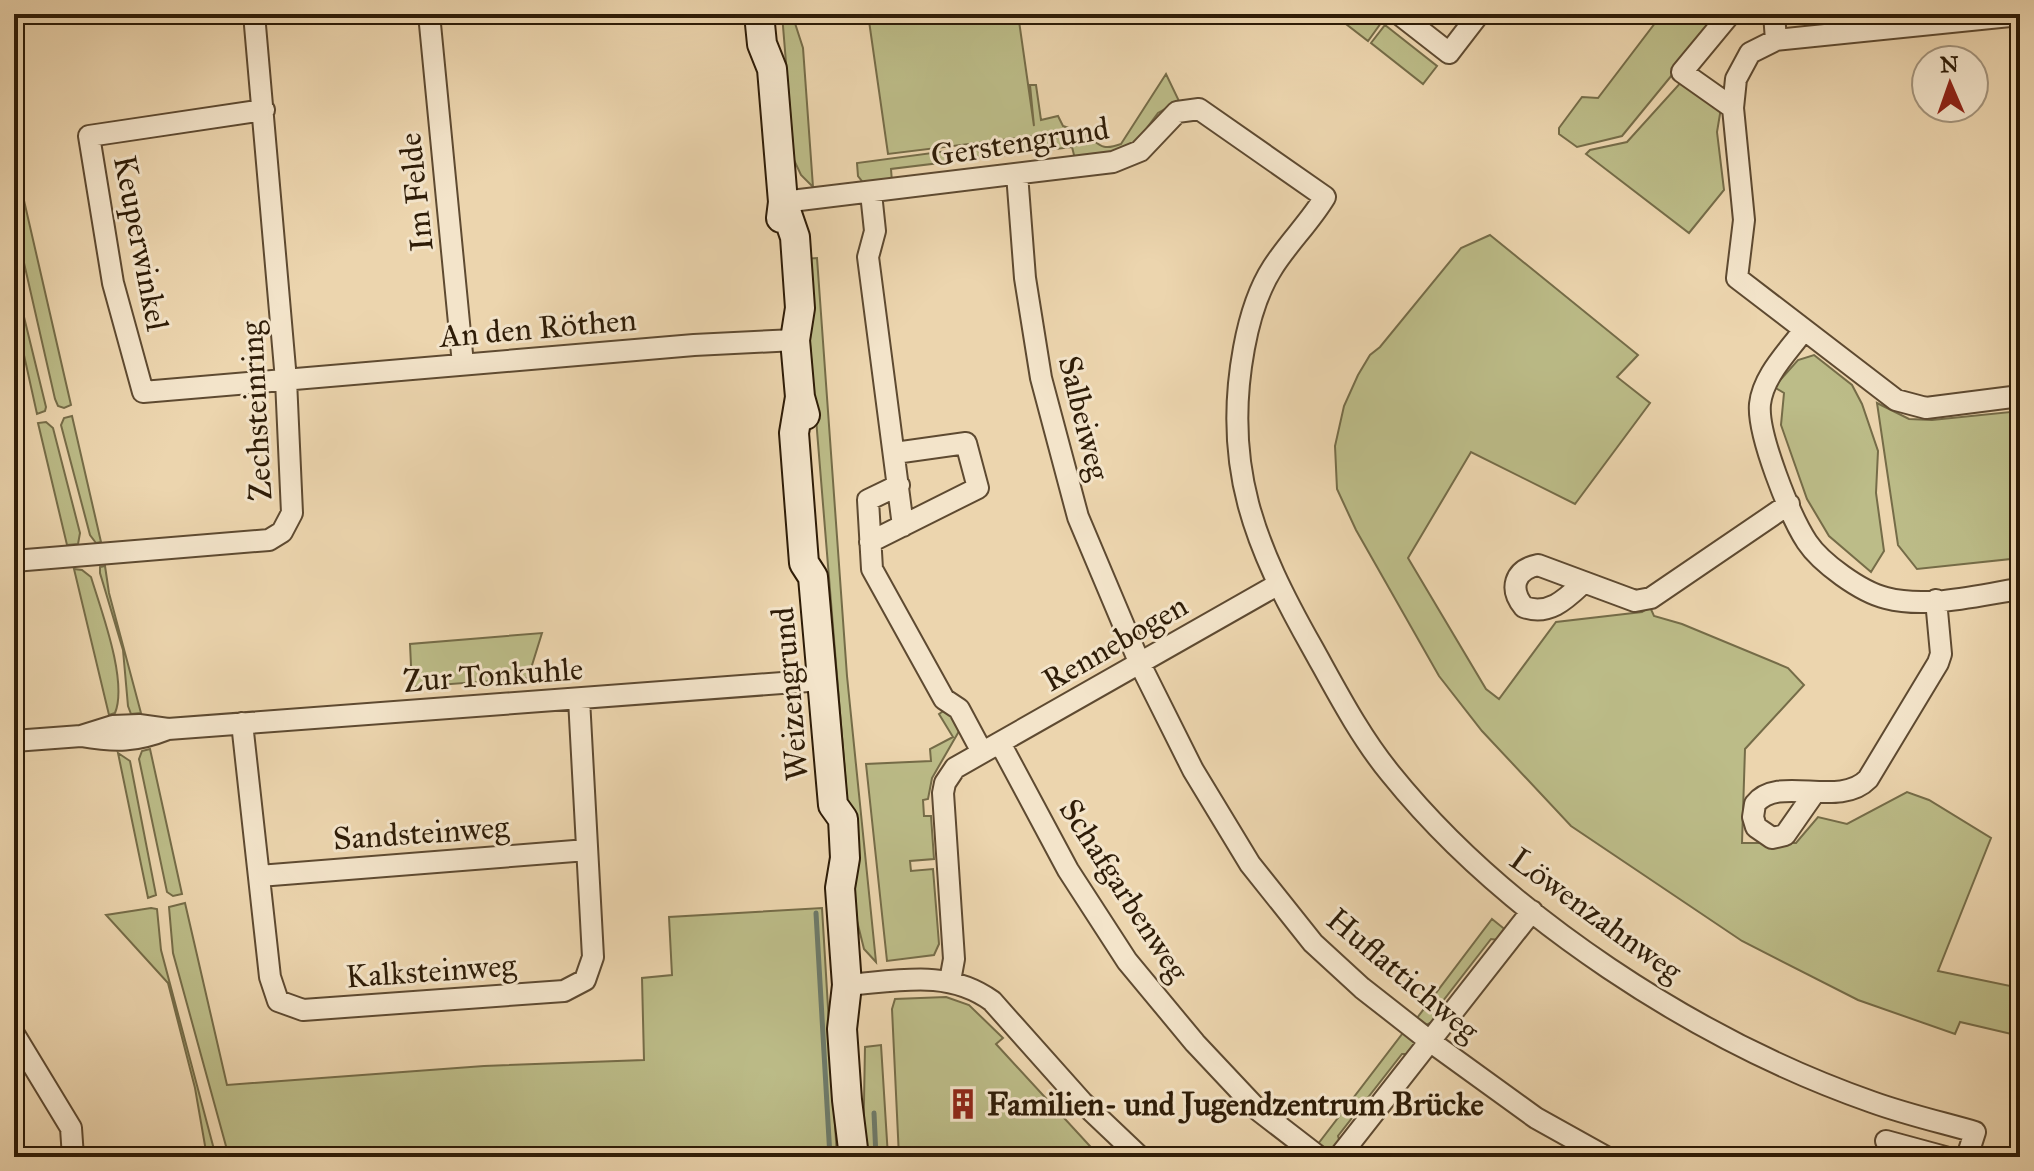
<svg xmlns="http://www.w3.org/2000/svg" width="2034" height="1171" viewBox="0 0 2034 1171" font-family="'IM FELL Great Primer',serif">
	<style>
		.green { fill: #bcbc88; stroke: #756c48; stroke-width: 2 }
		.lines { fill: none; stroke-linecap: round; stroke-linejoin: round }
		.stream { stroke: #6e7a69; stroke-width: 5 }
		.street-casing { stroke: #5e4a31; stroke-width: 24 }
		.secondary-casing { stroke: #2e1c07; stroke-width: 32 }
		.street { stroke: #f3e4ca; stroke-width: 20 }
		.secondary { stroke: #f3e4ca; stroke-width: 28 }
		.labels { text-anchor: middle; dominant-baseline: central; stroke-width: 6; stroke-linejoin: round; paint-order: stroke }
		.street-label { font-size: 32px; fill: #2e1c07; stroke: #f3e4ca }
		.poi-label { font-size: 32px; font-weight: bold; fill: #2e1c07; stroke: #f3e4ca; text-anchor: start }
	</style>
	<rect width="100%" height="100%" fill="#ecd5ae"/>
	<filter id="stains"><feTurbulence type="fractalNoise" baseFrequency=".0025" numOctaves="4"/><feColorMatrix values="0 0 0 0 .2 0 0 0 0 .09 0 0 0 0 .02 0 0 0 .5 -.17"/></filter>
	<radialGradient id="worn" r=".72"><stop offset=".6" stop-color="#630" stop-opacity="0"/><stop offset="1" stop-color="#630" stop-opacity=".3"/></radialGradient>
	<!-- green -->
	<path class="green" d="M782,14H792L803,48L813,187L801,175L794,160Z
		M868,14H1018L1034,126L1030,85H1036L1041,120L1058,116L1063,126C1070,129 1077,129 1083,133C1100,143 1099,152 1121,144L1166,74L1179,101L1158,113L1140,137L1122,152L1075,159L1072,147L891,169L892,182L865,185L858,176L857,163L1036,139L1035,136L888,154Z
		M1333,14H1370L1381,23L1368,41Z
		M1662,14H1722L1622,136L1577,147L1559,134V128L1582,97L1598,98Z
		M1385,25L1437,66L1423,84L1371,43Z
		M1683,80L1721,108L1717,132L1724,190L1689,233L1586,154L1590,150L1627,142Z
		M14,157L71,405L64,408L58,406L55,399L14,219Z
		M1490,235L1638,355L1617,377L1650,403L1575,504L1471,452L1408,558L1486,689L1499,699L1556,622L1642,612L1650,607L1654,616L1682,624L1788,668L1804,685L1745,749L1742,843H1796L1818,817L1847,824L1907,792L1929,800L1991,838L1938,971L2020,988V1036L1960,1022L1955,1034L1858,1000L1742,941L1571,826L1482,731L1439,676L1356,530L1337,489L1335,446L1344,406L1358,375L1370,355L1380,347L1461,248Z
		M817,258L847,676L876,962L864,949L857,921L803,259Z
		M14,276L46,407L45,411L37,414L14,310Z
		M1814,355L1852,385L1862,404L1878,451L1876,493L1884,551L1871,572L1829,536L1807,499L1781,425L1784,393L1774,387L1798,360Z
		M1877,403L1909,419L1932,420L2020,411V558L1917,569L1898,545Z
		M72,416L101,542L96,543L90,535L61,425L64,418Z
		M46,422L53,428L80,533L78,544L67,545L38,423Z
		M105,566L109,593L141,713L131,714L128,706L123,650L100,573V567Z
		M74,569L82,570L91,577C101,610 128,681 115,713L109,715Z
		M542,633L528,678L412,687L410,644Z
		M945,710H953L962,726L932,778L928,799L923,800L924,816H931L934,859L910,861L911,871L933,869L939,944L934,955L887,961L866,764L931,761L930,749L953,737L939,714Z
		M150,749L182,894L173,896L167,892L139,759L142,751Z
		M118,753L130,761L156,895L148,898Z
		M185,903L227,1085L484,1066L644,1060L642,978L672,975L669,917L822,908L837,1157H229L173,953L169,907Z
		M151,908L157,909L161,950L216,1157H207L195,1088L168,983L106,915Z
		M1492,919L1507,931L1499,940L1491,939L1436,1010L1439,1019L1426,1025L1417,1018Z
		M946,997L969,1005L1003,1038L996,1044L1100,1157H899L892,1009L895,999Z
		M1406,1029L1416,1037V1048L1412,1054H1402L1338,1136L1341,1146L1329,1152L1318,1144Z
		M881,1045L888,1157H863L865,1047Z"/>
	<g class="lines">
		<!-- stream -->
		<path class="stream" d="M816,913L830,1157
			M874,1113L876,1157"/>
		<defs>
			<path id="street" d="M429,14L463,364
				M1399,14L1449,53L1479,14
				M1730,14L1682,72L1733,108
				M1774,14L1776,40
				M2020,15L1776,40L1750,53L1736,79L1733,108L1744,220L1737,278L1896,400L1926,408L2020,396
				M264,110L89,136L113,283L143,392L694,345L795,340
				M1017,174L1025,278L1041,378L1078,517L1140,664L1193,770L1250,864L1313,943L1362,988L1431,1042L1536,1118L1606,1157
				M871,193L875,231L868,257L903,526
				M783,202L1113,162L1140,151L1177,112L1199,109L1325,197C1310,222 1289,242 1273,267C1258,290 1249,321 1244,348C1222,467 1255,546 1312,647C1336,690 1359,735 1390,773C1505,916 1698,1041 1872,1102C1905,1114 1940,1122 1975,1132L1967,1157
				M1803,331C1788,352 1763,376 1760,404C1757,434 1790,516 1807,542C1821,563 1861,592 1886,598C1928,609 1978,595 2020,589
				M899,485L868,500L872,569L944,699L959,709L982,752
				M870,542L978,488L966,443L895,453
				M14,561L269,540L282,532L292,513L286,380L254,14
				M1583,583C1566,599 1549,616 1524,607C1509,589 1514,570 1538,565L1635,601L1651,598L1789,504
				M242,723L270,977L278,1001L303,1010L564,991L585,980L593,957L579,699
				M81,736C116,742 135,742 168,729L822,680
				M14,741L81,736L113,726L139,725L168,729
				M1000,743L1068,870L1127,961L1195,1043L1258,1110L1319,1157
				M1815,792L1785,835L1772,838L1756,827L1753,817L1755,804C1778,774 1839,809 1868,779L1938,663L1941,654L1936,600
				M259,876L587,850
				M950,981L954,959L943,793L945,783L955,768L1277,585
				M847,985C899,981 948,969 992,1001L1082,1102L1140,1157
				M14,1034L71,1128L73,1157
				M1886,1141L1945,1157
				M1339,1157L1532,911"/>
			<path id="secondary" d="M759,14L762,44L772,69L783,202L781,218
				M783,202L795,237L800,308L795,340L800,397L805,415
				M800,397L794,433L804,563L813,577L833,805L843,819L845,858L840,888L847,985L842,1029L847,1100L854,1157"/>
		</defs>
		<!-- street casing -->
		<use href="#street" class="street-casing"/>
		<!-- secondary casing -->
		<use href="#secondary" class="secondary-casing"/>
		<!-- street -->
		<use href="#street" class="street"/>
		<!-- secondary -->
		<use href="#secondary" class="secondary"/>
	</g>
	<!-- icons -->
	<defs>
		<symbol id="building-bare" viewBox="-9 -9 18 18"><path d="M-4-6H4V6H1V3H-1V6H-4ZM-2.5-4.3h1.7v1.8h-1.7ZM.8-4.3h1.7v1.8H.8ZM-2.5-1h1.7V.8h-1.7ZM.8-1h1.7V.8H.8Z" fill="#8f2418" stroke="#f3e4ca" stroke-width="2.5" paint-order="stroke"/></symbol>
	</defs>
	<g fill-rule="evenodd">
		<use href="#building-bare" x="941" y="1082" width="44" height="44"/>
	</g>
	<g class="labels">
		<!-- street labels -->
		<g class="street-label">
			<text transform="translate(1020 142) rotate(-9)">Gerstengrund</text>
			<text transform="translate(416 192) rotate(-96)">Im Felde</text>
			<text transform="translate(141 243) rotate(79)">Keuperwinkel</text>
			<text transform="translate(538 328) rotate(-5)">An den Röthen</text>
			<text transform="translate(256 411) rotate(-93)">Zechsteinring</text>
			<text transform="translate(1084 418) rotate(76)">Salbeiweg</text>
			<text transform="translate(1115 643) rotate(-30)">Rennebogen</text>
			<text transform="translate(493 675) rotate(-4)">Zur Tonkuhle</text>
			<text transform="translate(790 694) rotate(-95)">Weizengrund</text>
			<text transform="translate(421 833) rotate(-4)">Sandsteinweg</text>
			<text transform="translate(1124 890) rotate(57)">Schafgarbenweg</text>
			<text transform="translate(1596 915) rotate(36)">Löwenzahnweg</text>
			<text transform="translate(431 971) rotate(-4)">Kalksteinweg</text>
			<text transform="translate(1403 975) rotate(40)">Huflattichweg</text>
		</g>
		<!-- poi labels -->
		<g class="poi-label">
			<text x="987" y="1104">Familien- und Jugendzentrum Brücke</text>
		</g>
	</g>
	<!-- margin -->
	<rect width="2034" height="1171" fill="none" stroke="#ecd5ae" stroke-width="48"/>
	<rect x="16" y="16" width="2002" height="1139" fill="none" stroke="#2e1c07" stroke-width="4"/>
	<rect x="24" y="24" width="1986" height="1123" fill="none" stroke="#2e1c07" stroke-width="2"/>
	<!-- north arrow -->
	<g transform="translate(1950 84) rotate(358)"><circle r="38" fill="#f3e4ca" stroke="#a4947c" stroke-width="2"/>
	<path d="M0-6L14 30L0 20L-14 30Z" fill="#8f2418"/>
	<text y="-12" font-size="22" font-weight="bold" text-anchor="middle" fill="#2e1c07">N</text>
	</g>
	<rect width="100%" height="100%" filter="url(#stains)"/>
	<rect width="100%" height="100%" fill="url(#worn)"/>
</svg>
